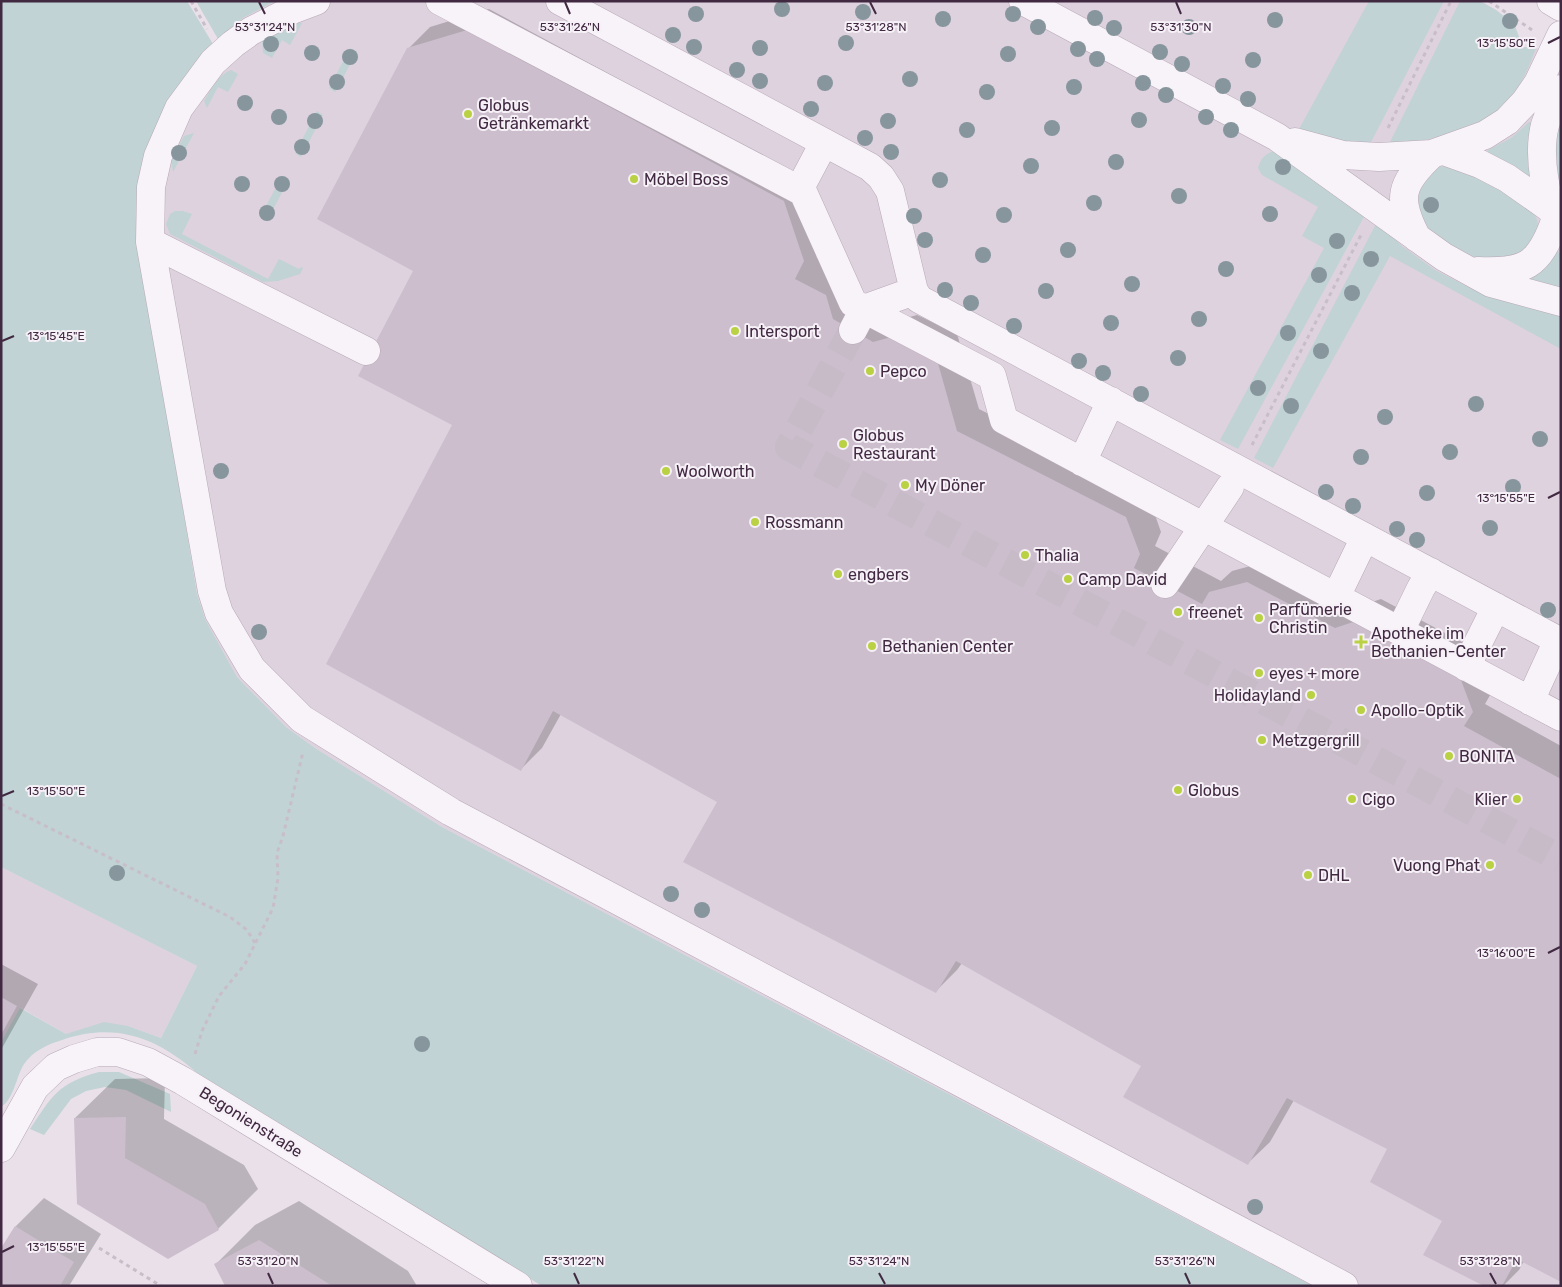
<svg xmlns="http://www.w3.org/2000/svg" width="1562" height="1287" viewBox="0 0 1562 1287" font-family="Rubik,sans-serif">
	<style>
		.built { fill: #ded2df }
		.green { fill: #c1d3d4 }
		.shadow { fill: #0003 }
		.building { fill: #ccbecd }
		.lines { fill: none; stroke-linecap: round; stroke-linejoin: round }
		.minor-tunnel { stroke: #c7bbc8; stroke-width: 28; stroke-dasharray: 28 14; stroke-linecap: butt }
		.minor-casing { stroke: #b7a9b8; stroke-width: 29 }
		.path { stroke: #c8bec9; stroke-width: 3; stroke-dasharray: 4 4; stroke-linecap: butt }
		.minor { stroke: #f8f3f8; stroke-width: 28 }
		.tree { fill: #87959d }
		.ticks { fill: none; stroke: #412942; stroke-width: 2 }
		.poi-dot { fill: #b9d143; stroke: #f6f0f7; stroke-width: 2 }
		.labels { text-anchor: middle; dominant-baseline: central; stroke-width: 4; stroke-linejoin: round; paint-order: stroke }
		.poi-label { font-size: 16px; fill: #412942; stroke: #f6f0f7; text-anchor: start }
		.street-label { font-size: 16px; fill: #412942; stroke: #f6f0f7 }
		.ticks-label { font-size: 12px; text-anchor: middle; fill: #412942; stroke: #f6f0f7; stroke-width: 4; stroke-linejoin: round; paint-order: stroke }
	</style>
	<rect width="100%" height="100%" fill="#e9e0ea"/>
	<!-- built -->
	<path class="built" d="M275,1H1480L1496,10L1514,24L1523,47L1536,48L1561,59V1286H1313L442,827L315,748L286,727L237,677L205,619L197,594L139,242L203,54L243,18Z
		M1,867L197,966L161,1038L128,1026L66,1034L21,1008L1,1042Z"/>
	<!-- green -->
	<path class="green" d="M4,1H187L213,44L203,54L139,242L197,594L205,619L237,677L286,727L315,748L442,827L1313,1286H542L205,1080C163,1041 120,1020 62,1040C48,1044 33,1051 24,1064C16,1077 14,1099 1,1107V1042L20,1008L66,1034L104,1022L128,1026L161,1038L197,966L1,867V2Z
		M196,1H275L243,18L218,39Z
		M1369,1H1444L1368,148L1298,131Z
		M1460,1H1480L1496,10L1514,24L1523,47L1536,48C1528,71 1517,94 1498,110C1472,132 1421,141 1387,148Z
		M296,23H302L290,45L282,40L272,58L263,53L262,41L268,35Z
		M350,48L357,52L335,92L329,88Z
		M231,70L238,74L228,92L218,87L207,108L204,101C211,89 218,75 231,70Z
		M1561,108V192L1557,182L1554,130Z
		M317,111L323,115L301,157L295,153Z
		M1529,122L1536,125L1538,176L1530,181L1487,156L1488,150L1511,138Z
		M194,133L173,172L171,160L184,136Z
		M1274,151L1366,213L1238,449L1220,440L1324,248L1302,236L1318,207L1262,175L1258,168C1261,158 1265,154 1274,151Z
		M1454,165L1529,205C1543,227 1540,230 1529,253L1483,261L1456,249L1438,238L1425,226L1414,193C1427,172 1428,167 1454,165Z
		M281,178L288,181L267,221L260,217Z
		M175,211H183L192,214L182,234L268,279L279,259L299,269L301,267L303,268L300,274L278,281L263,282L170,234L166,224L170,214Z
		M1377,222L1402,246L1435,270L1472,289L1561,311V349L1390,256L1273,468L1254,458Z
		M1558,251L1561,256V291L1525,279L1553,252Z
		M99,1072H119L170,1094L171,1112L126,1090L105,1087L86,1091L71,1099L44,1135L30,1129C52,1096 58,1083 99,1072Z"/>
	<!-- shadow -->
	<path class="shadow" d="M489,9L805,180L824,239L816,257L847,274L854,298L895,321L917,315L957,334L979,409L1148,495L1161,532L1155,546L1221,581L1232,571L1269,561L1357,607L1381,599L1479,651L1493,690L1485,704L1561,746V1281L1524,1261L1519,1270L1503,1286H1487L1444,1221L1389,1148L1294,1100L1270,1142L1248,1163L1143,1065L962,963L957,970L936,991L719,801L561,714L542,748L521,769L453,425L415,270L408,49L430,27Z
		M1,964L38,984L1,1050Z
		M165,1078L164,1119L244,1165L258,1189L218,1229L168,1257L75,1118L115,1079Z
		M44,1198L101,1234L69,1286H1V1251L16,1226Z
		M299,1201L408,1271L417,1286H226L215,1265L255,1225Z"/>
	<!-- building -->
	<path class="building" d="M467,30L784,201L804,261L795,279L826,295L833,319L873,342L895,336L936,356L957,431L1126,517L1140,554L1134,568L1202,604L1209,592L1247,582L1335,628L1359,620L1458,672L1473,712L1464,726L1561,779V1282L1517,1259L1502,1286H1484L1423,1255L1442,1221L1370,1182L1387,1149L1287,1098L1248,1165L1123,1097L1141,1066L956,961L936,993L683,862L717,802L553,711L521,771L326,664L452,425L358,376L413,271L317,219L407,48Z
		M1,997L17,1006L1,1035Z
		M126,1117L125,1158L205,1204L219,1230L168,1259L77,1204L74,1118Z
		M15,1226L74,1262L60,1286H1V1248Z
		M259,1240L326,1282L332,1286H225L214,1264Z"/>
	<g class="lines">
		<!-- minor-tunnel -->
		<path class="minor-tunnel" d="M853,330L789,447L1561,859"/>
		<defs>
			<path id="minor" d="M316,1L292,10L251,31L233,44L213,62L179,108L158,156L151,187L150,242L212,591L219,613L252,669L302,719L451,812L1344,1286
				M440,1L803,192L853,303L992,376L1004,420L1561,717
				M560,1L870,167L881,177L890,191L914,291L919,299L1561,642
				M1023,1L1277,137L1444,257L1491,283L1561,302
				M1551,1L1561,7
				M1561,89C1555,100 1549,113 1545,125C1537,156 1546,203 1561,231
				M1295,142L1343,155L1379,157L1432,154L1485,135L1507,121L1525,102L1538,83L1561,35
				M1444,151L1480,164L1507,178L1551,209
				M799,190L824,143
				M1417,238C1396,198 1400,184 1432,154
				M150,242L366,351
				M1478,271C1525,273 1539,266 1555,221
				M853,330L864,309L914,291
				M1082,462L1111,401
				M1165,584L1230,487
				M1336,597L1365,537
				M1400,631L1421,588L1431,572
				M1466,667L1496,607
				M1530,701L1558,640
				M1,1148L35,1087L56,1067L74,1059L97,1052H118L148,1062L183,1081L518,1286"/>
		</defs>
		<!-- minor casing -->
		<use href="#minor" class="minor-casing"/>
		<!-- path -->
		<path class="path" d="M191,1L207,29
			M1489,1L1532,30
			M1388,128L1451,1
			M1252,445L1362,233
			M1,804L230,917L247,930L255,943
			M195,1054L202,1031L219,996L245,964L273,908L278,878L277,853L283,836L303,752
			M99,1248L161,1286"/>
		<!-- minor -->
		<use href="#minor" class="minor"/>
	</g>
	<!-- trees -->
	<g class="tree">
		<circle cx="782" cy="9" r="8"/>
		<circle cx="863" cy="12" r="8"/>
		<circle cx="696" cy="14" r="8"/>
		<circle cx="1013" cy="14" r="8"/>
		<circle cx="1095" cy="18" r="8"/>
		<circle cx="943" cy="19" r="8"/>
		<circle cx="1275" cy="20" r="8"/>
		<circle cx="1510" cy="21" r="8"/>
		<circle cx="1038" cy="27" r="8"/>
		<circle cx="1189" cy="27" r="8"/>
		<circle cx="1114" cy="28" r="8"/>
		<circle cx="673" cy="35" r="8"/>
		<circle cx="846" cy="43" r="8"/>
		<circle cx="271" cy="44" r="8"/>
		<circle cx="694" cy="47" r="8"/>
		<circle cx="760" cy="48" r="8"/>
		<circle cx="1078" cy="49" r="8"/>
		<circle cx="1160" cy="52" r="8"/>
		<circle cx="312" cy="53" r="8"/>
		<circle cx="1008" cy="54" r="8"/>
		<circle cx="350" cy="57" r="8"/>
		<circle cx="1097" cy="59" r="8"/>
		<circle cx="1253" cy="60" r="8"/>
		<circle cx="1182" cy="64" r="8"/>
		<circle cx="737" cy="70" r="8"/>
		<circle cx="910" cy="79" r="8"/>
		<circle cx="760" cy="81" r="8"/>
		<circle cx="337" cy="82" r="8"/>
		<circle cx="825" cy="83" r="8"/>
		<circle cx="1143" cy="83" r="8"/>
		<circle cx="1223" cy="86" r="8"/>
		<circle cx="1074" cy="87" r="8"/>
		<circle cx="987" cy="92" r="8"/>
		<circle cx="1166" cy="95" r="8"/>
		<circle cx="1248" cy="99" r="8"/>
		<circle cx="245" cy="103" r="8"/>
		<circle cx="811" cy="109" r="8"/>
		<circle cx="279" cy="117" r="8"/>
		<circle cx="1206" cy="117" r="8"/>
		<circle cx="1139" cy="120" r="8"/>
		<circle cx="315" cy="121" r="8"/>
		<circle cx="888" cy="121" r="8"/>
		<circle cx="1052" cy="128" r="8"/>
		<circle cx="967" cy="130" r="8"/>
		<circle cx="1231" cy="130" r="8"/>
		<circle cx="865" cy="138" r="8"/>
		<circle cx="302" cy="147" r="8"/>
		<circle cx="891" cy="152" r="8"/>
		<circle cx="179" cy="153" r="8"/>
		<circle cx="1116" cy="162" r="8"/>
		<circle cx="1031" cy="166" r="8"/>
		<circle cx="1283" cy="167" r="8"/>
		<circle cx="940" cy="180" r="8"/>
		<circle cx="242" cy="184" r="8"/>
		<circle cx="282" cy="184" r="8"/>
		<circle cx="1179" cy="196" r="8"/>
		<circle cx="1094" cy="203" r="8"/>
		<circle cx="1431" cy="205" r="8"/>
		<circle cx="267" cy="213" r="8"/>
		<circle cx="1270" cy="214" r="8"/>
		<circle cx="1004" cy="215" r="8"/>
		<circle cx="914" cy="216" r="8"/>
		<circle cx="925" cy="240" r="8"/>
		<circle cx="1337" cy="241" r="8"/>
		<circle cx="1068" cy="250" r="8"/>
		<circle cx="983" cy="255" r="8"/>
		<circle cx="1371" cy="259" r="8"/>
		<circle cx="1226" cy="269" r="8"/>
		<circle cx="1319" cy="275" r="8"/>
		<circle cx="1132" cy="284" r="8"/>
		<circle cx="945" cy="290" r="8"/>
		<circle cx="1046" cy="291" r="8"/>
		<circle cx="1352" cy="293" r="8"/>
		<circle cx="971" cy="303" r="8"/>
		<circle cx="1199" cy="319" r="8"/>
		<circle cx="1111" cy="323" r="8"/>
		<circle cx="1014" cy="326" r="8"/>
		<circle cx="1288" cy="333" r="8"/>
		<circle cx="1321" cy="351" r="8"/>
		<circle cx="1178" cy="358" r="8"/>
		<circle cx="1079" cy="361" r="8"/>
		<circle cx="1103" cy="373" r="8"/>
		<circle cx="1258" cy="388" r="8"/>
		<circle cx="1141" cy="394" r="8"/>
		<circle cx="1476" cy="404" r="8"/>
		<circle cx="1291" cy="406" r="8"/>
		<circle cx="1385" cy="417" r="8"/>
		<circle cx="1540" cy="439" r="8"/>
		<circle cx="1450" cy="452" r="8"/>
		<circle cx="1361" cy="457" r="8"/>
		<circle cx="221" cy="471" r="8"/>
		<circle cx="1513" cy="487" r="8"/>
		<circle cx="1326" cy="492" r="8"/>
		<circle cx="1427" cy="493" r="8"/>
		<circle cx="1353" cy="506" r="8"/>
		<circle cx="1490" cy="528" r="8"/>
		<circle cx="1397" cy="529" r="8"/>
		<circle cx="1417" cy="540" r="8"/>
		<circle cx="1548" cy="610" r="8"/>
		<circle cx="259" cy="632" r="8"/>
		<circle cx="117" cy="873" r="8"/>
		<circle cx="671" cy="894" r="8"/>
		<circle cx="702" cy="910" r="8"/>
		<circle cx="422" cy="1044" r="8"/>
		<circle cx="1255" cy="1207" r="8"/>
	</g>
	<!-- ticks -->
	<path class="ticks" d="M259,2L265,14M565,2L570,14M870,2L876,14M1176,2L1181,14M1548,43L1560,37M2,341L14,336M1548,498L1560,492M2,796L14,791M1548,953L1560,947M2,1252L14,1246M268,1273L273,1284M574,1273L579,1284M879,1273L885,1284M1185,1273L1190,1284M1490,1273L1496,1284"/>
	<!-- markers -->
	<g class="poi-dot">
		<circle cx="468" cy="114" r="5"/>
		<circle cx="634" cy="179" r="5"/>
		<circle cx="735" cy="331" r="5"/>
		<circle cx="870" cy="371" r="5"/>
		<circle cx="843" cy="444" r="5"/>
		<circle cx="666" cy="471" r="5"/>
		<circle cx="905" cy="485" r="5"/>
		<circle cx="755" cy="522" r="5"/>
		<circle cx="1025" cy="555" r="5"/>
		<circle cx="838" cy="574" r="5"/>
		<circle cx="1068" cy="579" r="5"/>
		<circle cx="1178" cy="612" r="5"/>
		<circle cx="1259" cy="618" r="5"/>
		<path d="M1358.5 634.5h5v5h5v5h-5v5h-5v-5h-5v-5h5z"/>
		<circle cx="872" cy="646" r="5"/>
		<circle cx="1259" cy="673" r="5"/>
		<circle cx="1311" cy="695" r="5"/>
		<circle cx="1361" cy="710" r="5"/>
		<circle cx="1262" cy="740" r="5"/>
		<circle cx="1449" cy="756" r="5"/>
		<circle cx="1178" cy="790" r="5"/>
		<circle cx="1352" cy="799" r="5"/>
		<circle cx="1517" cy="799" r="5"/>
		<circle cx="1490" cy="865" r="5"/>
		<circle cx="1308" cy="875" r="5"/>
	</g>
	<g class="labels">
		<!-- poi labels -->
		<g class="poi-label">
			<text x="478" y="105">Globus<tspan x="478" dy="18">Getränkemarkt</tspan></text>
			<text x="644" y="179">Möbel Boss</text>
			<text x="745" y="331">Intersport</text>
			<text x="880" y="371">Pepco</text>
			<text x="853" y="435">Globus<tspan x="853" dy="18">Restaurant</tspan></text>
			<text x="676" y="471">Woolworth</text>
			<text x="915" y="485">My Döner</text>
			<text x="765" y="522">Rossmann</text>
			<text x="1035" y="555">Thalia</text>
			<text x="848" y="574">engbers</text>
			<text x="1078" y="579">Camp David</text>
			<text x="1269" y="609">Parfümerie<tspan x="1269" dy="18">Christin</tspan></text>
			<text x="1188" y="612">freenet</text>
			<text x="1371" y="633">Apotheke im<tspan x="1371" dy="18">Bethanien-Center</tspan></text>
			<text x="882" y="646">Bethanien Center</text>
			<text x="1269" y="673">eyes + more</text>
			<text x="1301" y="695" text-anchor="end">Holidayland</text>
			<text x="1371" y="710">Apollo-Optik</text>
			<text x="1272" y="740">Metzgergrill</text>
			<text x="1459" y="756">BONITA</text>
			<text x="1188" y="790">Globus</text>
			<text x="1362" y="799">Cigo</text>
			<text x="1507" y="799" text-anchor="end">Klier</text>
			<text x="1480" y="865" text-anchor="end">Vuong Phat</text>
			<text x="1318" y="875">DHL</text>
		</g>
		<!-- street labels -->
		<g class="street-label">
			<text transform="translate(251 1122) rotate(32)">Begonienstraße</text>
		</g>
	</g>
	<g class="ticks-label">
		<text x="265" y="31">53°31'24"N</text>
		<text x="876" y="31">53°31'28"N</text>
		<text x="570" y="31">53°31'26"N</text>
		<text x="1181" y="31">53°31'30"N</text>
		<text x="1506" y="47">13°15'50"E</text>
		<text x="56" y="340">13°15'45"E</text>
		<text x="1506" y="502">13°15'55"E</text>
		<text x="56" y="795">13°15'50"E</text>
		<text x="1506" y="957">13°16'00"E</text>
		<text x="56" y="1251">13°15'55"E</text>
		<text x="268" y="1265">53°31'20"N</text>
		<text x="574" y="1265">53°31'22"N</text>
		<text x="879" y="1265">53°31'24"N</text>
		<text x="1185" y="1265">53°31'26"N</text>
		<text x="1490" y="1265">53°31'28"N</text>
	</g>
	<!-- border -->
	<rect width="1562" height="1287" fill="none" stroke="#412942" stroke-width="5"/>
</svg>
